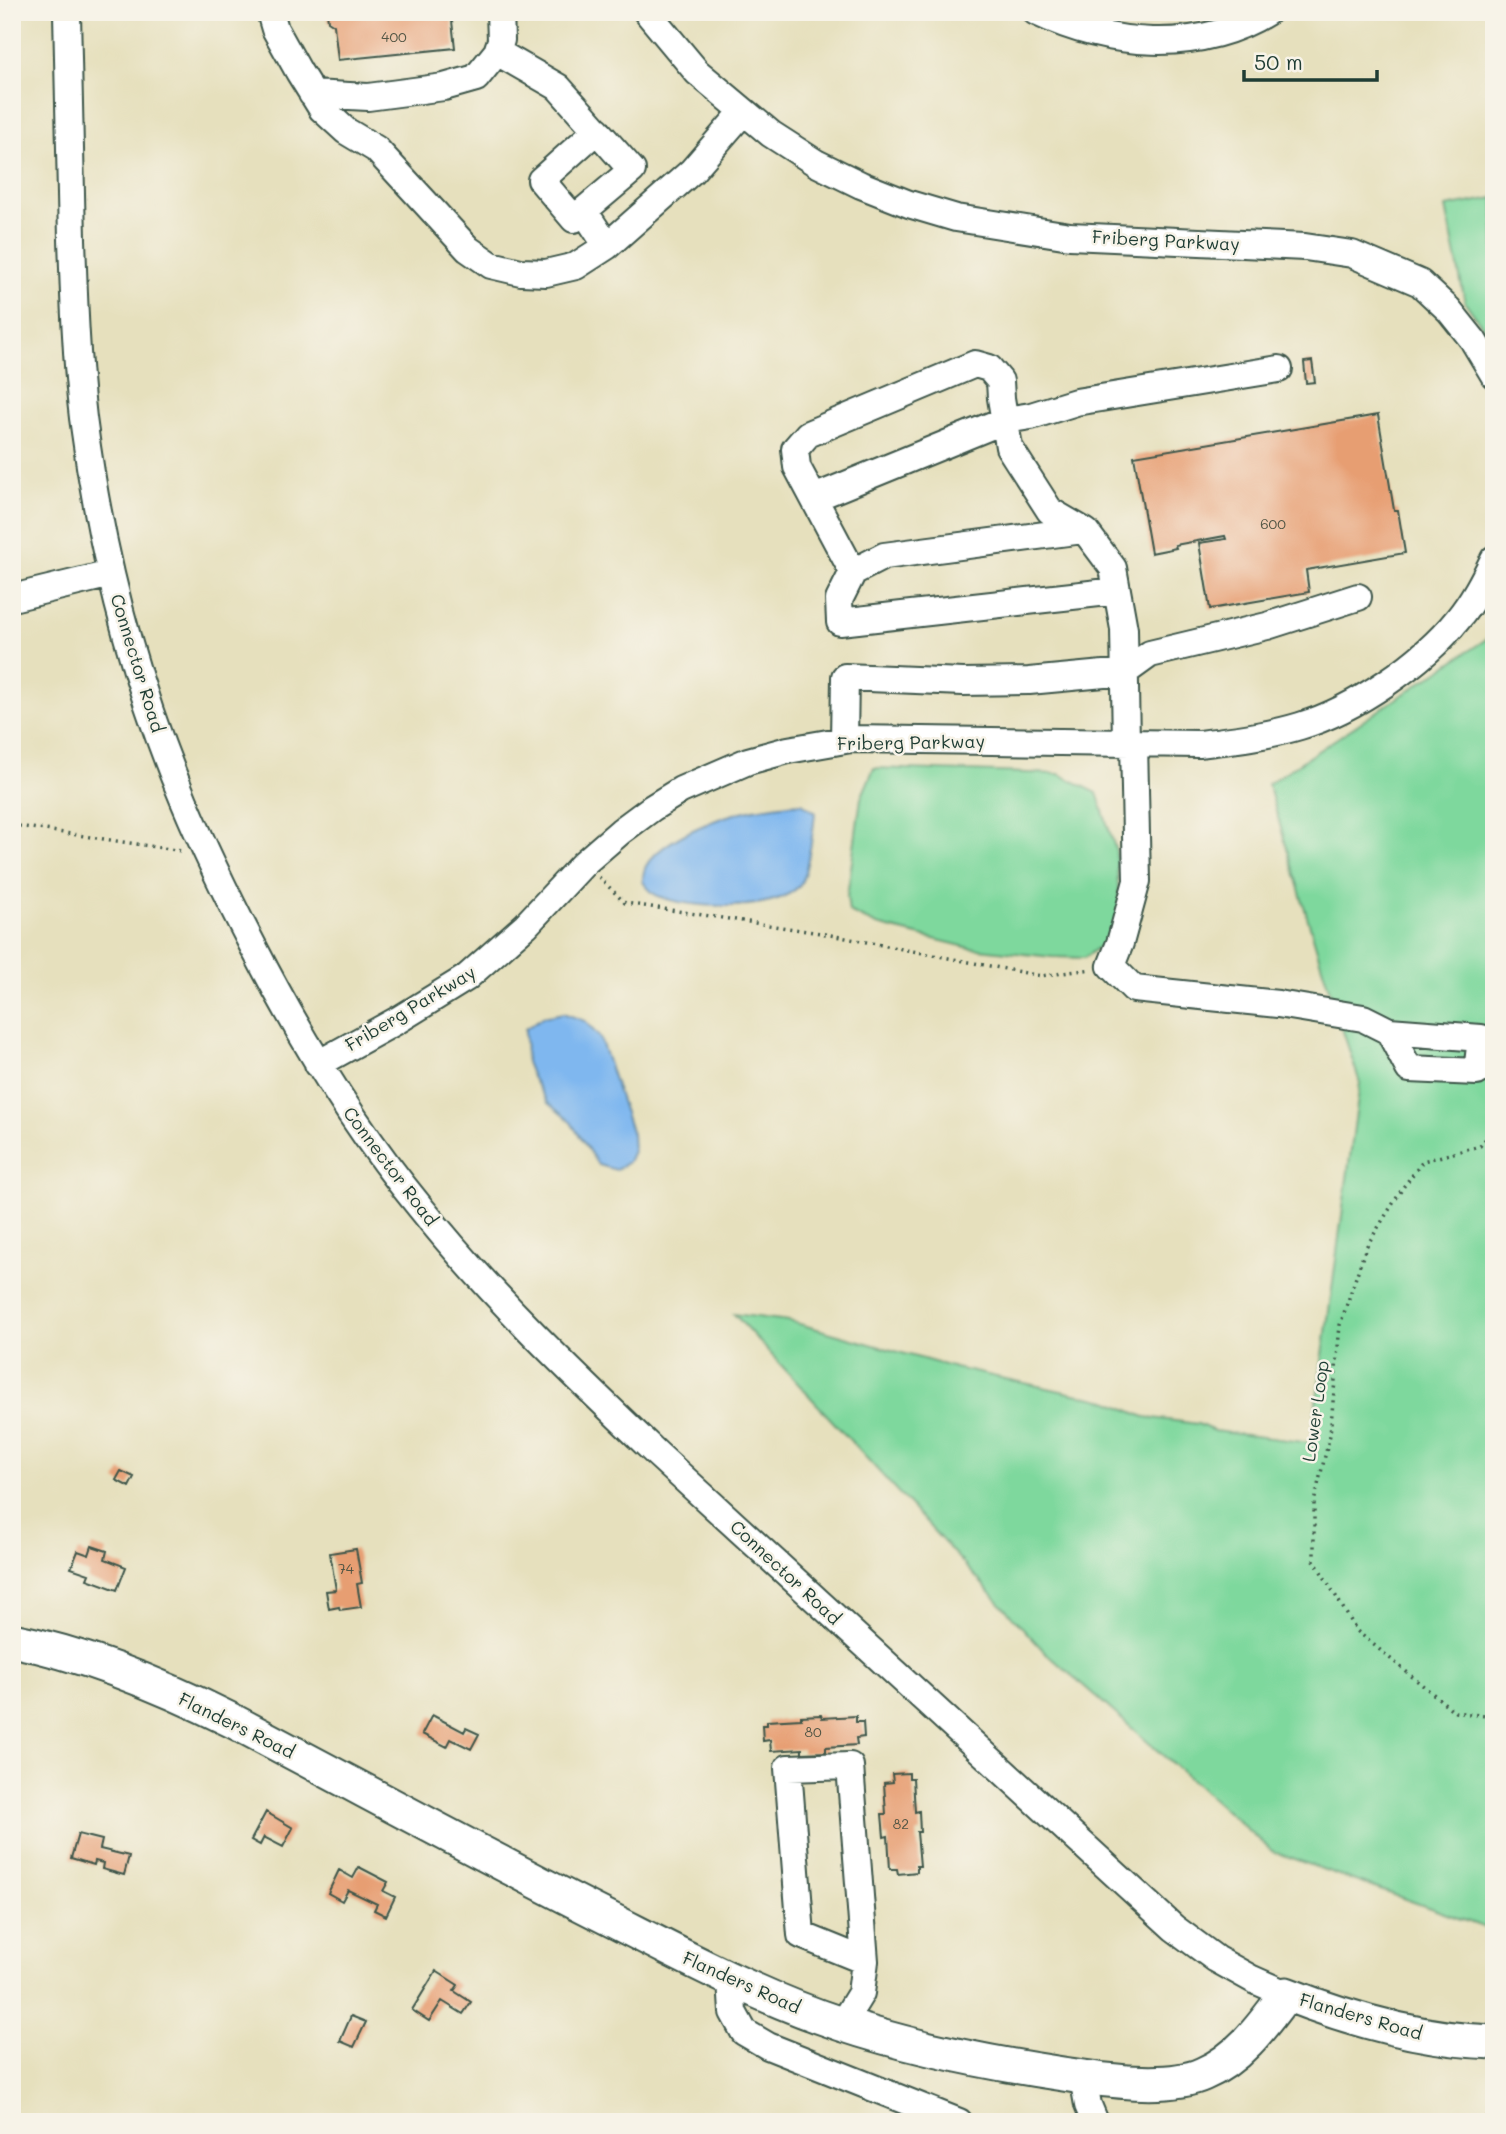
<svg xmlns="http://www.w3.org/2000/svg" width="1506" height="2134" viewBox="0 0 1506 2134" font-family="Mali,sans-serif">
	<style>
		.green { fill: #7ed89d; stroke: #4e8a68; stroke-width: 2 }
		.water { fill: #7fb7ef; stroke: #4f7a92; stroke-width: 2 }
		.building { fill: #e79e72 }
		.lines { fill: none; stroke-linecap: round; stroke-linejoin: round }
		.minor-casing { stroke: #3d5549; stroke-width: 30 }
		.major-casing { stroke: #3d5549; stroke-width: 37 }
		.path { stroke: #3d5549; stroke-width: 3.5; stroke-dasharray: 2 5; stroke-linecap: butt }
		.minor { stroke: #fff; stroke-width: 26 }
		.major { stroke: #fff; stroke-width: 33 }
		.labels { text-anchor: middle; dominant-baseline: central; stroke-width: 5; stroke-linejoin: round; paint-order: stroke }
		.number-label { font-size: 14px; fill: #515544 }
		.street-label { font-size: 18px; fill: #1f3d34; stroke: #f7f3e8 }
	</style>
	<rect width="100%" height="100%" fill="#f7f3e8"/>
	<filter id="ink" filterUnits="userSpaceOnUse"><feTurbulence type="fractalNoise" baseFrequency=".0143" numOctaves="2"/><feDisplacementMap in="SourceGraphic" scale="14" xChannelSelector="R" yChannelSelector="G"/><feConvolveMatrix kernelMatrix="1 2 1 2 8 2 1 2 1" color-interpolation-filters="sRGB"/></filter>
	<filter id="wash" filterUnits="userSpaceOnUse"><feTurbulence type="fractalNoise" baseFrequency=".00686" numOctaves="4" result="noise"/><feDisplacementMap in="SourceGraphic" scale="28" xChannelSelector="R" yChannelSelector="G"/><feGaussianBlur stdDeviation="1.57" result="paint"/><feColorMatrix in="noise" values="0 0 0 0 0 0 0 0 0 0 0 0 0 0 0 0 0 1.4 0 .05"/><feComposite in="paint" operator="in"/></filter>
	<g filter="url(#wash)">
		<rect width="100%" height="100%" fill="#e6e0bd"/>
		<!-- green -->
		<path class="green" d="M1494,198V343L1465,302L1446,207Z
			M1494,634V1931L1272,1851L1044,1651L734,1314L789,1321L955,1368L1107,1401L1145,1417L1198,1424L1214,1431L1311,1443L1360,1083L1322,967L1268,784Z
			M874,768L1059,774L1097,793L1116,851L1119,901L1115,935L1084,958L1052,957L970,948L877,925L849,912L847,896L861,798Z"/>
		<!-- water -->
		<path class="water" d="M802,803L815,812C814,826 807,877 799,886C774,913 690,909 658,896C652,894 647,887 643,882C643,876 643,871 646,866C662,838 723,815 754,809C770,806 786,804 802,803Z
			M563,1013L585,1021L600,1038L632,1134L633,1151L628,1162L616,1170L598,1165L570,1121L548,1103L532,1077L526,1062L525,1029L543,1017Z"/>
		<g id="blocks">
			<!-- building -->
			<path class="building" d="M327,12H451L455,48L338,60L334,25L328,21Z
				M1312,361L1315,382L1306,383L1304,362Z
				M1378,415L1394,510H1398L1405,553L1306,570L1309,592L1210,609L1199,543L1226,539L1225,536L1175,545L1176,548L1151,553L1134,456Z
				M121,1471L134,1477L129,1487L116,1480Z
				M92,1546L107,1551L105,1559L126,1567L117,1590L87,1579L89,1574L71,1568L78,1551L89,1555Z
				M356,1549L362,1583L357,1584L361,1607L340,1610L339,1607L329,1609L326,1591L336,1590L330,1553Z
				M432,1715L464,1732L466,1728L479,1734L471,1749L451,1739L447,1747L422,1734Z
				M821,1715L822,1718L856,1716V1722H863L864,1737L856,1738L857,1745L826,1747V1752L802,1753V1749L771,1751L770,1740L763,1741L762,1725H767V1721L801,1719V1716Z
				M909,1773V1778H913L915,1812L919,1811L920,1832H917L920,1866H917V1872L898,1874L897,1869H890L888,1836L884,1837L882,1814H886L884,1783L893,1782L892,1774Z
				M266,1812L293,1828L283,1847L264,1837L260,1845L251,1840Z
				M78,1834L102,1840L100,1849L129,1856L124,1875L102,1869L103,1863L95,1861L94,1865L71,1858Z
				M359,1867L388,1882L383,1891L395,1897L386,1916L374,1910L377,1904L348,1890L342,1901L328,1893L339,1870L353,1878Z
				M436,1971L458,1985L454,1991L471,2002L463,2014L442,2001L429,2021L412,2010Z
				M351,2016L366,2022L354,2047L340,2041Z
				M1494,2117V2122H1456V2120Z"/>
		</g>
	</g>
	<g filter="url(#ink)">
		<use href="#blocks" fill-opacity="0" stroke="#3d5549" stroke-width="2"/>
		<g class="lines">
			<defs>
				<path id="minor" d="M67,12C68,88 70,164 72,239C74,299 76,359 83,418C100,548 133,680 184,801C205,851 229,900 254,948C301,1039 355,1128 420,1207C491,1296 574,1375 656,1453L1174,1928L1216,1959L1252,1979L1286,1994
					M270,12L275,29L299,72L322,109L346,131L376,149L468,249L491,265L521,272L546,273L576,266L607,246
					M500,12L501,40L497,52L558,87L632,170L574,219L541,180L597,130
					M647,12L697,72L771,134L816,163L861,185L909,204L956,218L1070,236L1305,247L1352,254L1420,283L1449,310L1473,340L1494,375
					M1036,12C1108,46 1197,55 1267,12
					M312,94L368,97L444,87L476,78L497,52
					M584,211L607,246L692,171L743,112
					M814,498L1005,420L1031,416L1076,402L1279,369
					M853,572L884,556L1083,530
					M1117,591L840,622L839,600L853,572L797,467L795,449L808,434L975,364L989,368L1000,381L1001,398L1009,447L1050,511L1086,532L1113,568L1124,629L1126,743
					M12,598L111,574
					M844,740L845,677L963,682L1029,681L1125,672L1150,654L1267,626L1358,597
					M1134,743L1137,881L1120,943L1111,966L1134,989L1278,1004L1363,1018L1389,1031L1481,1038L1477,1072L1409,1069L1389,1031
					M318,1064L398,1020L466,978L526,925L584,863L621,831L652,808L681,790L748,761L788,750L851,739L1199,744C1232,740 1267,736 1300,726C1354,710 1423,663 1458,619C1473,601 1484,579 1494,559
					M731,1981L733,2012L744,2032L768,2046L959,2122
					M842,2024L861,1993L865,1961L850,1766L788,1768L801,1935L865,1961
					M1083,2077L1088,2105L1095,2122"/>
				<path id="major" d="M12,1640C89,1655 163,1686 233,1721C357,1786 481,1854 606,1917C683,1956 759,1997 841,2024C913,2048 988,2063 1063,2074C1101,2080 1168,2090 1203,2074C1239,2059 1263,2025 1286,1994C1352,2020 1422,2040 1494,2042"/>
			</defs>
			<!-- minor casing -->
			<use href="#minor" class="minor-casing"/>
			<!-- major casing -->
			<use href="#major" class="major-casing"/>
			<!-- path -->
			<path class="path" d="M12,825L182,851
				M599,877L625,903L820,933L1041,976L1092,969
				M1494,1128L1480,1146L1423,1161L1404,1186L1366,1247L1340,1325L1330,1435L1314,1502V1560L1357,1631L1455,1712L1494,1717"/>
			<!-- minor -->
			<use href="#minor" class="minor"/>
			<!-- major -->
			<use href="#major" class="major"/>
		</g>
	</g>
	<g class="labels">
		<!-- number labels -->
		<g class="number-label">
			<text x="394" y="36">400</text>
			<text x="1273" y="523">600</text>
			<text x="346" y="1568">74</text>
			<text x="813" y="1731">80</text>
			<text x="901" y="1823">82</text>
		</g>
		<!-- street labels -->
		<g class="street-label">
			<text transform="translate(1166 240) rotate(3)">Friberg Parkway</text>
			<text transform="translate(138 663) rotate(73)">Connector Road</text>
			<text transform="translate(911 742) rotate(-1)">Friberg Parkway</text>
			<text transform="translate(410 1008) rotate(-31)">Friberg Parkway</text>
			<text transform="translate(391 1166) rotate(53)">Connector Road</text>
			<text transform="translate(1315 1411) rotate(-82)">Lower Loop</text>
			<text transform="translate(786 1572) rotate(43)">Connector Road</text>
			<text transform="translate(237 1725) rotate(26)">Flanders Road</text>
			<text transform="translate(742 1982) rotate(24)">Flanders Road</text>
			<text transform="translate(1361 2016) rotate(16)">Flanders Road</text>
		</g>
	</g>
	<!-- margin -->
	<rect width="1506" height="2134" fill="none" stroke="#f7f3e8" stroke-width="42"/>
	<!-- scale -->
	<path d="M1244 70v10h133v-10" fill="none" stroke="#1f3d34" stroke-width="3.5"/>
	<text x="1254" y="70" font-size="21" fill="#1f3d34" stroke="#f7f3e8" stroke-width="5" paint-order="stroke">50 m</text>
</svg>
